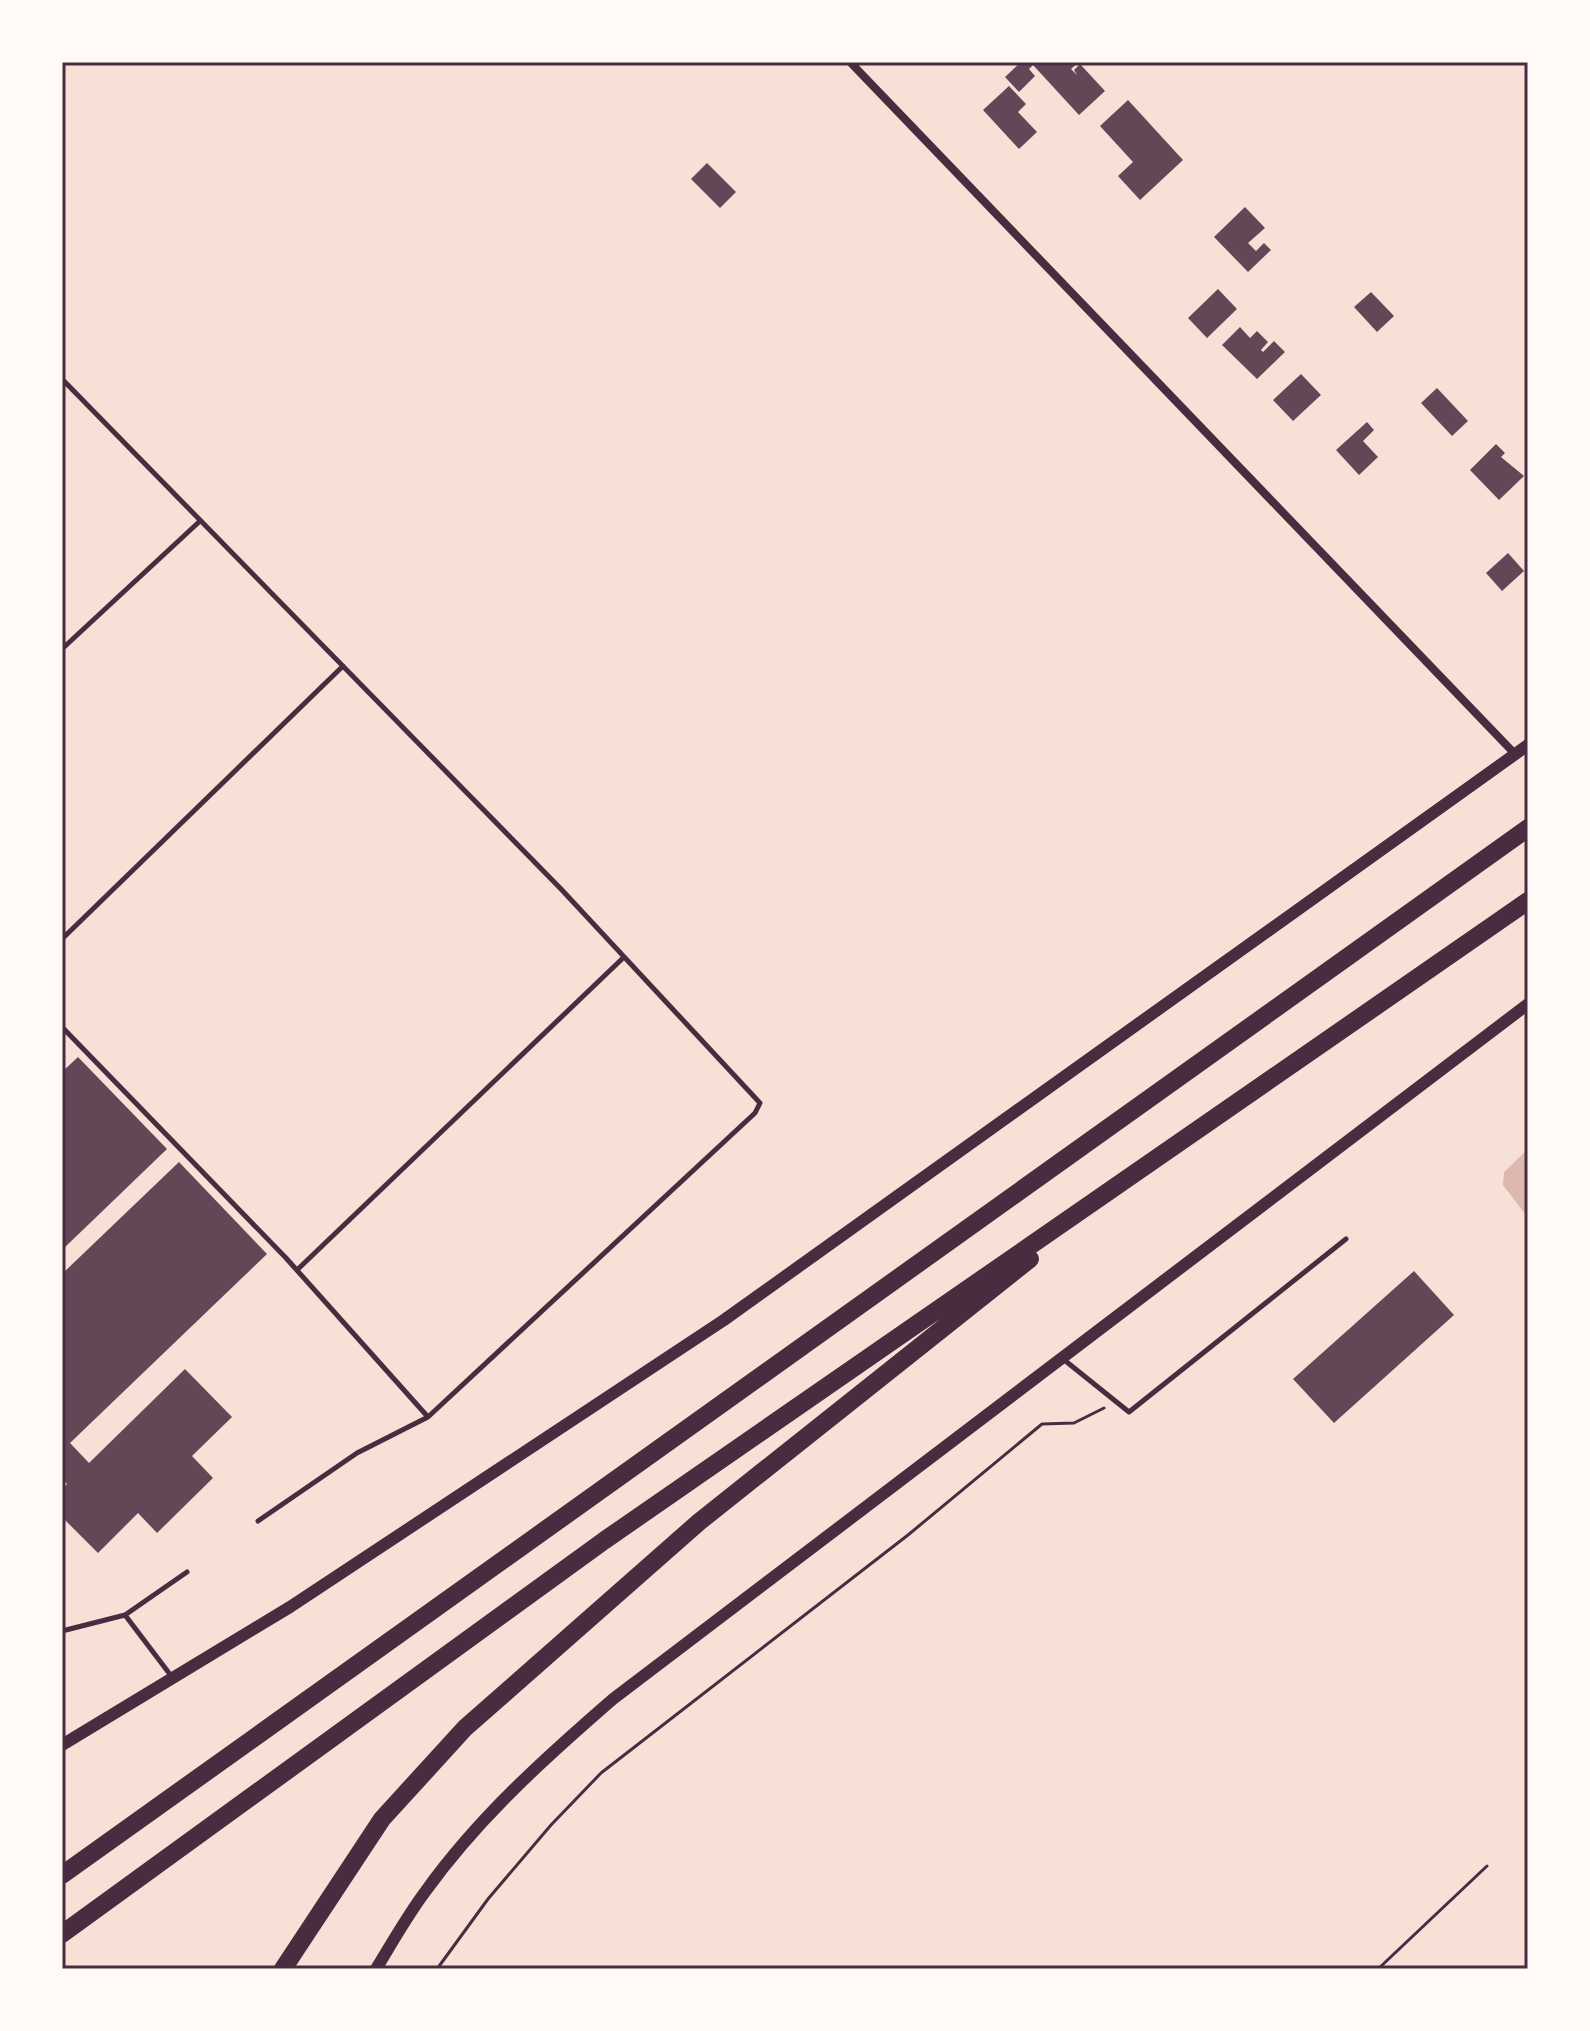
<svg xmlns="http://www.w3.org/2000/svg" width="1590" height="2031" viewBox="0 0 1590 2031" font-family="'DejaVu Sans',sans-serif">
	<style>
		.water { fill: #dcb8b0 }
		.building { fill: #644757 }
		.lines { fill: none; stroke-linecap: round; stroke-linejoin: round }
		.path { stroke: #4a2c40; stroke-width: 3 }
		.service { stroke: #4a2c40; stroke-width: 5 }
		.minor { stroke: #4a2c40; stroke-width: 8 }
		.tertiary { stroke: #4a2c40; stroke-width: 12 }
		.motorway { stroke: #4a2c40; stroke-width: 18 }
		.neatline { fill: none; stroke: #4a2c40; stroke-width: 3 }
	</style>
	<rect width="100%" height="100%" fill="#f7e1d7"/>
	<!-- water -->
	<path class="water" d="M1528,1149V1218L1503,1185L1504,1172Z"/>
	<!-- building -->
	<path class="building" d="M1021,62H1079L1071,69L1077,75L1074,70L1080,64L1105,91L1079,115L1033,65L1029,69L1035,76L1019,92L1005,77Z
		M1009,86L1026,104L1018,112L1037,132L1019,149L983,110Z
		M1128,100L1183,160L1140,200L1118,176L1133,162L1100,126Z
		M707,163L736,192L720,208L691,179Z
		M1245,207L1265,228L1248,243L1256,251L1264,243L1271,250L1248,272L1214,237Z
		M1218,289L1237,309L1207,338L1188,318Z
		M1371,292L1394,316L1377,332L1354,307Z
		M1240,327L1250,338L1257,331L1268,342L1261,350L1263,352L1274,341L1285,352L1257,379L1222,345Z
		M1301,374L1321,395L1293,421L1273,400Z
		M1437,388L1468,421L1452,436L1421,403Z
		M1367,422L1374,430L1363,441L1378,457L1359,475L1336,450Z
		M1496,444L1505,453L1501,457L1524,476L1499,500L1470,470Z
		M1508,553L1524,571L1502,591L1486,573Z
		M78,1057L167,1149L62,1250V1072Z
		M179,1162L267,1254L70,1443L89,1463L185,1369L232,1417L192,1456L213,1478L157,1533L138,1513L98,1553L62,1517V1490L67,1484L62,1479V1274Z
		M1414,1271L1454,1315L1334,1423L1293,1379Z"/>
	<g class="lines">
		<!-- path -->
		<path class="path" d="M437,1969L488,1899L551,1825L601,1773L908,1535L1042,1424L1074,1423L1104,1408
			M1378,1969L1487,1866"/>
		<!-- service -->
		<path class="service" d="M62,379L561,889L760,1103L755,1113L428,1417L357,1453L258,1521
			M62,649L200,521
			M62,939L343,666
			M62,1027L286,1258L428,1417
			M297,1270L623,958
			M1063,1359L1129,1412L1346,1239
			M62,1631L125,1615
			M172,1677L125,1615L187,1572"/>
		<!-- minor -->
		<path class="minor" d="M850,62L1515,754"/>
		<!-- tertiary -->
		<path class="tertiary" d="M62,1745L290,1607L724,1320L1528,745
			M376,1969C392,1943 407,1916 425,1892C478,1818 545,1758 613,1699L1528,1004"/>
		<!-- motorway -->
		<path class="motorway" d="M62,1875L1528,828
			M62,1934L605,1540L1528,901
			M283,1969L382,1819L465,1728L699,1522L1030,1259"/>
	</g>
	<!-- border -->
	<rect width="1590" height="2031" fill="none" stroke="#fffaf5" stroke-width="128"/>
	<rect x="64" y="64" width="1462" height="1903" class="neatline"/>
</svg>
